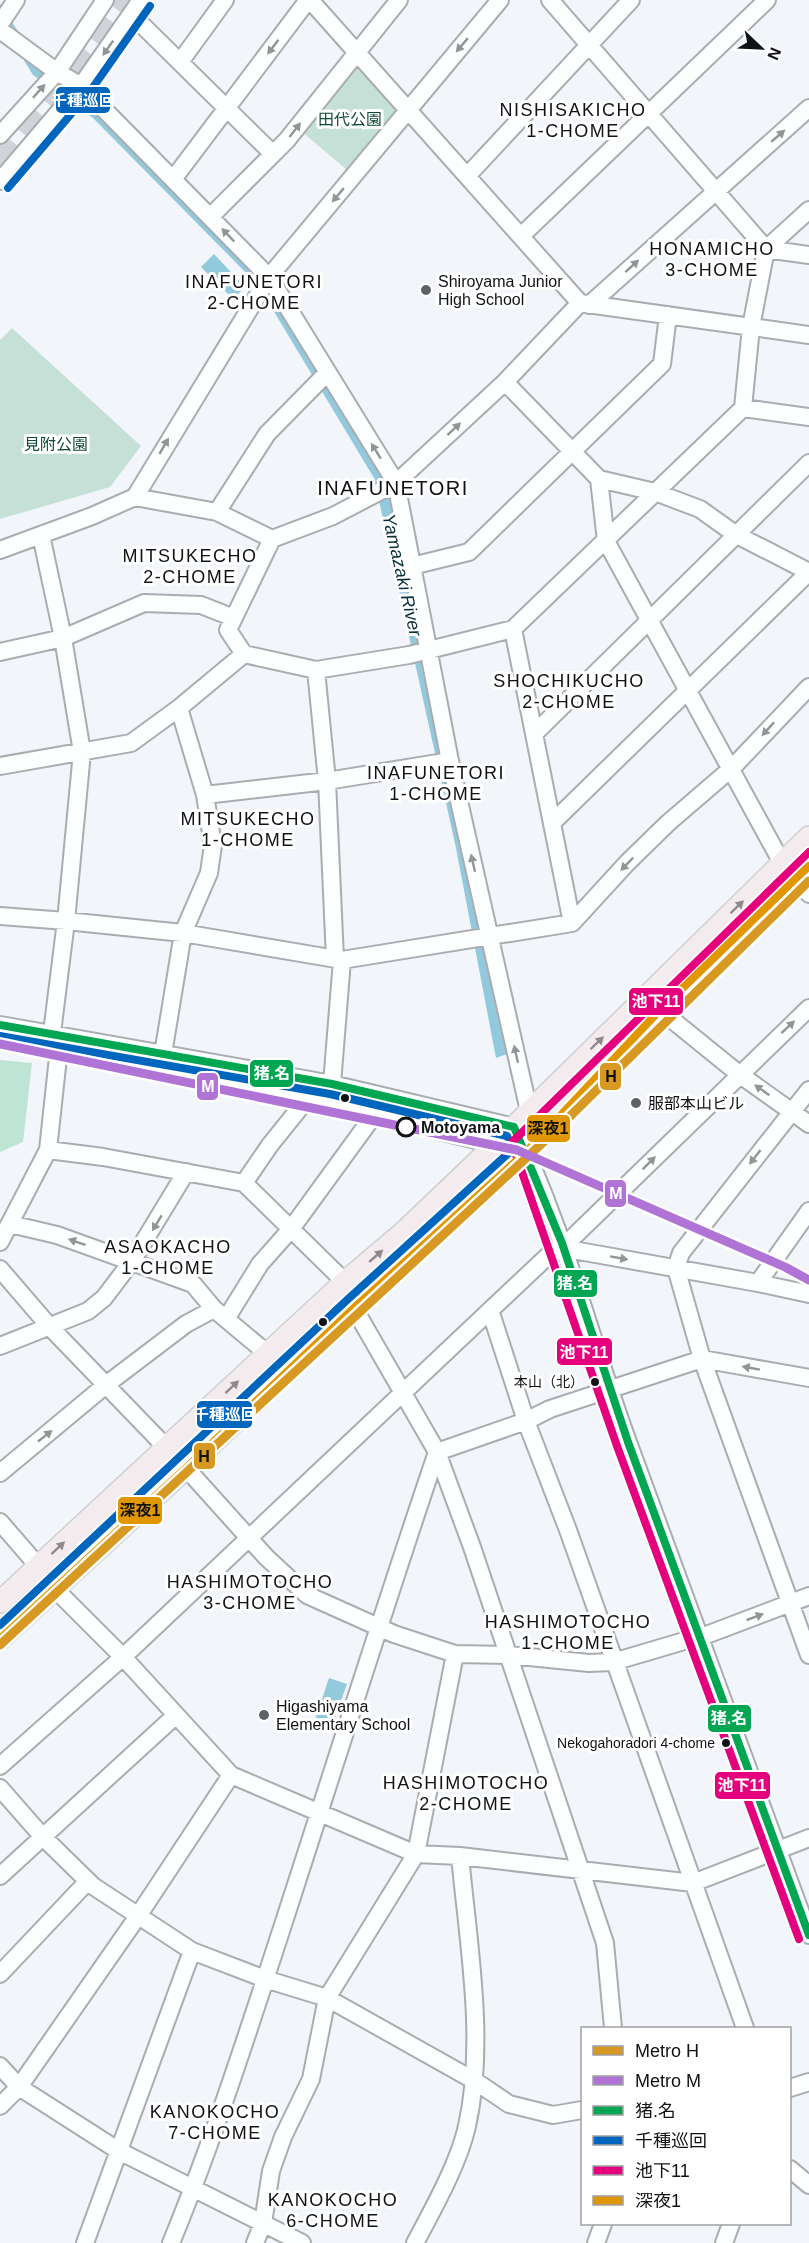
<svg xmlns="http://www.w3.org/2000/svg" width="809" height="2243" viewBox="0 0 809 2243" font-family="Helvetica,'Noto Sans JP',sans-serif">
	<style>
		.green { fill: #c5e0d6 }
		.forest { fill: #bde4d5 }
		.water { fill: #92c9dc }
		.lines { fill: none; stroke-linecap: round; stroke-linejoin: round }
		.highway-tunnel { stroke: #d0d3d8; stroke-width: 26; stroke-dasharray: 26 13; stroke-linecap: butt }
		.minor-casing { stroke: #a9acb0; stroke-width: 20 }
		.major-casing { stroke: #cfd0d3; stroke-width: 24 }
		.minor { stroke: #fdfefe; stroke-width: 16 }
		.major { stroke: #f3ebed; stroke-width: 21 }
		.bus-1-casing { stroke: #fff; stroke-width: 12 }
		.bus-2-casing { stroke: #fff; stroke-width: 12 }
		.bus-3-casing { stroke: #fff; stroke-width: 12 }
		.bus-4-casing { stroke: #fff; stroke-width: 12 }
		.bus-1 { stroke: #00a651; stroke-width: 8 }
		.bus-2 { stroke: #0065bd; stroke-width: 8 }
		.bus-3 { stroke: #e5007d; stroke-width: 8 }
		.bus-4 { stroke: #e09702; stroke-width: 8 }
		.metro-1-casing { stroke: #fff; stroke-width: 14 }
		.metro-2-casing { stroke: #fff; stroke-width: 14 }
		.metro-1 { stroke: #d79921; stroke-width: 9 }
		.metro-2 { stroke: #b074d6; stroke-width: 9 }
		.oneway { fill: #929495 }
		.oneway2 { fill: #8d898c }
		.poi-dot { fill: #5f6165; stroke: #fff; stroke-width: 2 }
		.bus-dot { fill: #101215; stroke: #fff; stroke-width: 2 }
		.stop-dot { fill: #fff; stroke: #101215; stroke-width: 3 }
		.labels { text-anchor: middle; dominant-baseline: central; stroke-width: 6; stroke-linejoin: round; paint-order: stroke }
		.bus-label { font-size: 14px; fill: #101215; stroke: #fff; text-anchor: end }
		.park-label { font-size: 16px; fill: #104934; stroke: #fff }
		.poi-label { font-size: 16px; fill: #101215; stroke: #fff; text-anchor: start }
		.stop-label { font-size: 16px; font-weight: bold; fill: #101215; stroke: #fff; text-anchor: start }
		.neighbourhood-label { font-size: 18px; letter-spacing: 1.5px; fill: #101215; stroke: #fff }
		.water-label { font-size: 18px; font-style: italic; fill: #092f3a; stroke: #fff }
		.quarter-label { font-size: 20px; letter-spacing: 1.5px; fill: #101215; stroke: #fff }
		.line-badge { stroke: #fff; stroke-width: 2 }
		.badge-label { font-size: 16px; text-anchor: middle; font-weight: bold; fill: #fff }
		.pale-badge-label { font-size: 16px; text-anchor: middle; font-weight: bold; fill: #111 }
	</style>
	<rect width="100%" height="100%" fill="#f2f5fa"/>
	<!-- green -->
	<path class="green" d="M356,64L398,111L347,170L301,131Z
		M12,328L141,446L110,487L0,519V340Z"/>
	<!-- forest -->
	<path class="forest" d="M0,1060L32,1063L23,1142L0,1152Z"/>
	<!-- water -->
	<path class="water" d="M0,4L41,66L100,111L263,276L376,461L393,497L487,942L507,1054L496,1058L456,848L374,478L258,285L93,118L33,75L0,22Z
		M214,254L245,287L233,299L201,267Z
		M329,1678L347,1684L332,1726L315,1720Z"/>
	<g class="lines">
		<!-- highway-tunnel -->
		<path class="highway-tunnel" d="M0,165L94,50L129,0"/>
		<defs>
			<path id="minor" d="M310,0L580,303L809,335
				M550,0L766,249L809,255
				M131,14L273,154
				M0,24L16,0
				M0,30L57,72L81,86L269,277L396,483L450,761L529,1111
				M180,62L225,0
				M0,135L57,72L105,0
				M468,175L631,0
				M174,178L308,0
				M0,181L81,86L141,0
				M210,217L287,140L399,0
				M522,235L767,0
				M580,303L505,382L396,483L333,516L272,539L228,630L244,654L316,670L409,655L513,629L743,408L809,417
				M589,305L809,108
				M505,382L599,479
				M743,408L751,327L766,249L809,210
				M135,497L269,277L500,0
				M217,512L267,434L327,373
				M41,535L63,638L82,752L66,921L183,933L342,960L572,923L627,863L668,823L732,768L809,687
				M0,550L92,516L135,497L217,512L272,539
				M412,566L469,552L662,364L668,315
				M809,572L735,534L700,509L655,492L599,479L606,541L782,863L809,894
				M513,629L572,923
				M0,652L63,638L144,603L201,605L234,618
				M316,670L327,781L335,959
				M534,734L809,463
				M0,766L131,743L179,708L244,654
				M205,795L327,781L450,761
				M552,823L809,572
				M0,916L66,921L52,1033
				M660,1010L739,1074L809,1124
				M0,1025L332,1084L514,1127C563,1225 590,1339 628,1442C687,1607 748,1771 809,1935
				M0,1040L59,1048L307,1099L526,1152
				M163,1054L183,933L209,873L213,845L205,795L179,708
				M332,1084L342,960
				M809,1090L681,1253L676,1268L702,1359L809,1655
				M48,1150L103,1157L244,1183L345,1282
				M244,1183L270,1145L307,1099
				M10,1224L57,1235L193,1284L214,1309L268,1354
				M0,1242L48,1150L59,1048
				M562,1248L809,1008
				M0,1269L49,1326L186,1468L266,1557L307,1595L394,1634L455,1654L509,1655L589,1663L613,1662L701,1636
				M758,1283L809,1294
				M354,1308L437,1452L472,1547L605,1943L613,2028
				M490,1310L526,1421L568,1530L745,2028
				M226,1319L260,1264L291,1229L374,1115
				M0,1346L88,1311L104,1298L132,1261L186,1172
				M437,1452L526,1421L550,1409L702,1359L809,1378
				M0,1473L107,1384L186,1324L214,1309
				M0,1522L39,1567
				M54,1588L123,1657L231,1775
				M701,1637L809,1596
				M0,1766L123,1657L553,1251L562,1248L758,1283L809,1211
				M0,1788L42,1836L93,1886L192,1951L265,1979L327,1998L475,2081L509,2104L553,2115L582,2110
				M0,1876L175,1716
				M0,1974L88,1881
				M0,2066L19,2087L138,1916L231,1775L416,1854L460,1856L693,1883L809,1838
				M790,2088L809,2082
				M0,2106L19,2087L119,2151L302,2243
				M790,2169L809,2185
				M85,2243L192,1951
				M171,2243C213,2141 247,2035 281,1931C333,1771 383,1611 437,1452
				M255,2243L263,2223L271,2171L283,2137L311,2079L327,1998L416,1854L455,1654
				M415,2243C433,2209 459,2163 467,2126C486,2041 468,1942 460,1856
				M596,2243L603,2224
				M724,2243L731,2224"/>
			<path id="major" d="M0,1602L345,1282L404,1232L514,1127L809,837
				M0,1639L186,1468L354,1308L526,1152L660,1010L809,866"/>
		</defs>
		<!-- minor casing -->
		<use href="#minor" class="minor-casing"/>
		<!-- major casing -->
		<use href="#major" class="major-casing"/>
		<!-- minor -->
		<use href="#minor" class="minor"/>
		<!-- major -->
		<use href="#major" class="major"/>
		<defs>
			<path id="bus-1" d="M0,1025L332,1084L514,1127L562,1243L628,1442L809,1935"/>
			<path id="bus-2" d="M8,188L89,93L150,6
				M0,1036L330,1094L507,1136L513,1149L347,1300L0,1625"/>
			<path id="bus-3" d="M503,1151L809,852
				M516,1155L617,1446L799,1939"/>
			<path id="bus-4" d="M0,1639L186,1468L354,1308L526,1152L660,1010L809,866"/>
		</defs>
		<!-- bus-1 casing -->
		<use href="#bus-1" class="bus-1-casing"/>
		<!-- bus-2 casing -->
		<use href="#bus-2" class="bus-2-casing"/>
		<!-- bus-3 casing -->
		<use href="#bus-3" class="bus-3-casing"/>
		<!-- bus-4 casing -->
		<use href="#bus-4" class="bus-4-casing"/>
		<!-- bus-1 -->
		<use href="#bus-1" class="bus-1"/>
		<!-- bus-2 -->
		<use href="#bus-2" class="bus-2"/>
		<!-- bus-3 -->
		<use href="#bus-3" class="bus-3"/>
		<!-- bus-4 -->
		<use href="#bus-4" class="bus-4"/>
		<defs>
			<path id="metro-1" d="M0,1645L551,1135L809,881"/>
			<path id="metro-2" d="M0,1044L517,1150L785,1267L809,1280"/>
		</defs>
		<!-- metro-1 casing -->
		<use href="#metro-1" class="metro-1-casing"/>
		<!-- metro-2 casing -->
		<use href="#metro-2" class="metro-2-casing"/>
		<!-- metro-1 -->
		<use href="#metro-1" class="metro-1"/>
		<!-- metro-2 -->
		<use href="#metro-2" class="metro-2"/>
	</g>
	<!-- one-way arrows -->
	<defs><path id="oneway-solid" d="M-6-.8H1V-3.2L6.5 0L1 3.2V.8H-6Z" transform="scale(1.5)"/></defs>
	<g class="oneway">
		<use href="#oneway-solid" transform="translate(462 45) rotate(130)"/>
		<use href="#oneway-solid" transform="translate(273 47) rotate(127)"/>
		<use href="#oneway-solid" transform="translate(108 48) rotate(125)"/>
		<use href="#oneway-solid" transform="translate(39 91) rotate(-48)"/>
		<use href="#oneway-solid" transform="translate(295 130) rotate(-52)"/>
		<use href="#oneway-solid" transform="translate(778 136) rotate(-41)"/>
		<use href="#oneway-solid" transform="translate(338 195) rotate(130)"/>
		<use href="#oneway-solid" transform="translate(228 235) rotate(-134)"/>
		<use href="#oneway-solid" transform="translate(632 266) rotate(-42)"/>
		<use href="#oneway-solid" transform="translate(454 429) rotate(-43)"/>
		<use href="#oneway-solid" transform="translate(164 446) rotate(-60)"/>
		<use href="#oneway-solid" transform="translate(376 451) rotate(-122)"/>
		<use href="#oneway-solid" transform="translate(768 729) rotate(132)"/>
		<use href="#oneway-solid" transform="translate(473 863) rotate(-103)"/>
		<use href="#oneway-solid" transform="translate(627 864) rotate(134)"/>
		<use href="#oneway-solid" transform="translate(788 1027) rotate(-43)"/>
		<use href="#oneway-solid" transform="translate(516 1054) rotate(-103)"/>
		<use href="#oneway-solid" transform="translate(762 1090) rotate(-145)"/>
		<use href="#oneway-solid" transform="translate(755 1157) rotate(128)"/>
		<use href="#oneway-solid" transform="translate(649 1163) rotate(-45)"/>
		<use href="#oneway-solid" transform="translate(157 1223) rotate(121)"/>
		<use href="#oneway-solid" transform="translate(77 1242) rotate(-161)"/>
		<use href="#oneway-solid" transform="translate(619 1258) rotate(10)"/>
		<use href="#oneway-solid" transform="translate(751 1368) rotate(-170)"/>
		<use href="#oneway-solid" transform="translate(45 1436) rotate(-38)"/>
		<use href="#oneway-solid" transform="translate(755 1617) rotate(-21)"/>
	</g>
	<g class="oneway2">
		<use href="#oneway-solid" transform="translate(737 907) rotate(-44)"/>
		<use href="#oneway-solid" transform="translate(597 1043) rotate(-44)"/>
		<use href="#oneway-solid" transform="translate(376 1256) rotate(-41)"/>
		<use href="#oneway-solid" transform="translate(232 1387) rotate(-43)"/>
		<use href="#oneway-solid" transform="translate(58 1548) rotate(-43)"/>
	</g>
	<!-- markers -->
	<g class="poi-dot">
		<circle cx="426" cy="290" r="6"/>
		<circle cx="636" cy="1103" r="6"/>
		<circle cx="264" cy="1715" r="6"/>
	</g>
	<g class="bus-dot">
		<circle cx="345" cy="1098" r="5"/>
		<circle cx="323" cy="1322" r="5"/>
		<circle cx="595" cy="1382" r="5"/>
		<circle cx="726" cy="1743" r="5"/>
	</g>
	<circle class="stop-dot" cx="406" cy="1127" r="9"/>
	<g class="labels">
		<!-- bus labels -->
		<g class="bus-label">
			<text x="584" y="1382">本山（北）</text>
			<text x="715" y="1743">Nekogahoradori 4-chome</text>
		</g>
		<!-- park labels -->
		<g class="park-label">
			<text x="350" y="119">田代公園</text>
			<text x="56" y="444">見附公園</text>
		</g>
		<!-- poi labels -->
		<g class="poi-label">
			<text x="438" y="281">Shiroyama Junior<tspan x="438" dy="18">High School</tspan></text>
			<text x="648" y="1103">服部本山ビル</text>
			<text x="276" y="1706">Higashiyama<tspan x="276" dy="18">Elementary School</tspan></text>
		</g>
		<!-- stop labels -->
		<g class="stop-label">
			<text x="421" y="1127">Motoyama</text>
		</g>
		<!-- neighbourhood labels -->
		<g class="neighbourhood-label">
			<text x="573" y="110">NISHISAKICHO<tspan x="573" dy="21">1-CHOME</tspan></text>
			<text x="712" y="249">HONAMICHO<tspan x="712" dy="21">3-CHOME</tspan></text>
			<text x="254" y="282">INAFUNETORI<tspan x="254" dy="21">2-CHOME</tspan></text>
			<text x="190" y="556">MITSUKECHO<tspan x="190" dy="21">2-CHOME</tspan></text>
			<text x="569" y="681">SHOCHIKUCHO<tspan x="569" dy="21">2-CHOME</tspan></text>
			<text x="436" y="773">INAFUNETORI<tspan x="436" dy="21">1-CHOME</tspan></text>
			<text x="248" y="819">MITSUKECHO<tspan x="248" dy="21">1-CHOME</tspan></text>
			<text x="168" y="1247">ASAOKACHO<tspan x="168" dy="21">1-CHOME</tspan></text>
			<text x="250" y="1582">HASHIMOTOCHO<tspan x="250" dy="21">3-CHOME</tspan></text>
			<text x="568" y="1622">HASHIMOTOCHO<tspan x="568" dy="21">1-CHOME</tspan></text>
			<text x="466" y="1783">HASHIMOTOCHO<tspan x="466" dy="21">2-CHOME</tspan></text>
			<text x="215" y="2112">KANOKOCHO<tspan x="215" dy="21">7-CHOME</tspan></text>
			<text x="333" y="2200">KANOKOCHO<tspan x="333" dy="21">6-CHOME</tspan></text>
		</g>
		<!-- water labels -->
		<g class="water-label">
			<text transform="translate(402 575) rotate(77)">Yamazaki River</text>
		</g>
		<!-- quarter labels -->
		<g class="quarter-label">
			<text x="393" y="488">INAFUNETORI</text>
		</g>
	</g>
	<g class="line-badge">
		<rect x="55" y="86" width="56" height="28" rx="6" fill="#0065bd"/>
		<rect x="628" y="987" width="56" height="29" rx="6" fill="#e5007d"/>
		<rect x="249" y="1059" width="45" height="29" rx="6" fill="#00a651"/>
		<rect x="599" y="1062" width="23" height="29" rx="6" fill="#d79921"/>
		<rect x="196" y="1072" width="23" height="29" rx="6" fill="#b074d6"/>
		<rect x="526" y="1114" width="45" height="29" rx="6" fill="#e09702"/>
		<rect x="604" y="1179" width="23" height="29" rx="6" fill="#b074d6"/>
		<rect x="553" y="1269" width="45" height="29" rx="6" fill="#00a651"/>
		<rect x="556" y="1337" width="57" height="29" rx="6" fill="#e5007d"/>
		<rect x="196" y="1400" width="57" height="29" rx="6" fill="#0065bd"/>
		<rect x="193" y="1442" width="23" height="28" rx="6" fill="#d79921"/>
		<rect x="117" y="1496" width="46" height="29" rx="6" fill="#e09702"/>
		<rect x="707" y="1704" width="45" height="29" rx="6" fill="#00a651"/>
		<rect x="714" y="1771" width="57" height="29" rx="6" fill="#e5007d"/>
	</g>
	<g class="badge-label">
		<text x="83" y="106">千種巡回</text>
		<text x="656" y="1007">池下11</text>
		<text x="272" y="1079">猪.名</text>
		<text x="208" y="1092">M</text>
		<text x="616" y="1199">M</text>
		<text x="575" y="1289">猪.名</text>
		<text x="584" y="1358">池下11</text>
		<text x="225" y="1420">千種巡回</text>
		<text x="729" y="1724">猪.名</text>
		<text x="742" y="1791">池下11</text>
	</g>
	<g class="pale-badge-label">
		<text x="611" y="1082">H</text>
		<text x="548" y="1134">深夜1</text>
		<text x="204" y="1462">H</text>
		<text x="140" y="1516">深夜1</text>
	</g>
	<!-- legend -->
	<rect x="581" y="2027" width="210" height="198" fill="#ffffff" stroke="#9fa0a1" stroke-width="1.5"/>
	<rect x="593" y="2046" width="30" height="9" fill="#d79921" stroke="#9fa0a1" stroke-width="1.5"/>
	<text x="635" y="2057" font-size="18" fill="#101215">Metro H</text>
	<rect x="593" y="2076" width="30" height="9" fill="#b074d6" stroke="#9fa0a1" stroke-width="1.5"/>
	<text x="635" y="2087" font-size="18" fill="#101215">Metro M</text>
	<rect x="593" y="2106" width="30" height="9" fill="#00a651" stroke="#9fa0a1" stroke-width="1.5"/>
	<text x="635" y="2117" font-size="18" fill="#101215">猪.名</text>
	<rect x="593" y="2136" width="30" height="9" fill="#0065bd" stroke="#9fa0a1" stroke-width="1.5"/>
	<text x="635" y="2147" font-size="18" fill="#101215">千種巡回</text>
	<rect x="593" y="2166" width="30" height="9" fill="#e5007d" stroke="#9fa0a1" stroke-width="1.5"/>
	<text x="635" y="2177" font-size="18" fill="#101215">池下11</text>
	<rect x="593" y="2196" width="30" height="9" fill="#e09702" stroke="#9fa0a1" stroke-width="1.5"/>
	<text x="635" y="2207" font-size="18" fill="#101215">深夜1</text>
	<!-- north arrow -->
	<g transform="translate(761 48) rotate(113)" stroke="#ffffff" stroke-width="4.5" paint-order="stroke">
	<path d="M0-4.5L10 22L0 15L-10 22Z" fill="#101215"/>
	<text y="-9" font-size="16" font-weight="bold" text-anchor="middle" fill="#101215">N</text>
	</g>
</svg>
